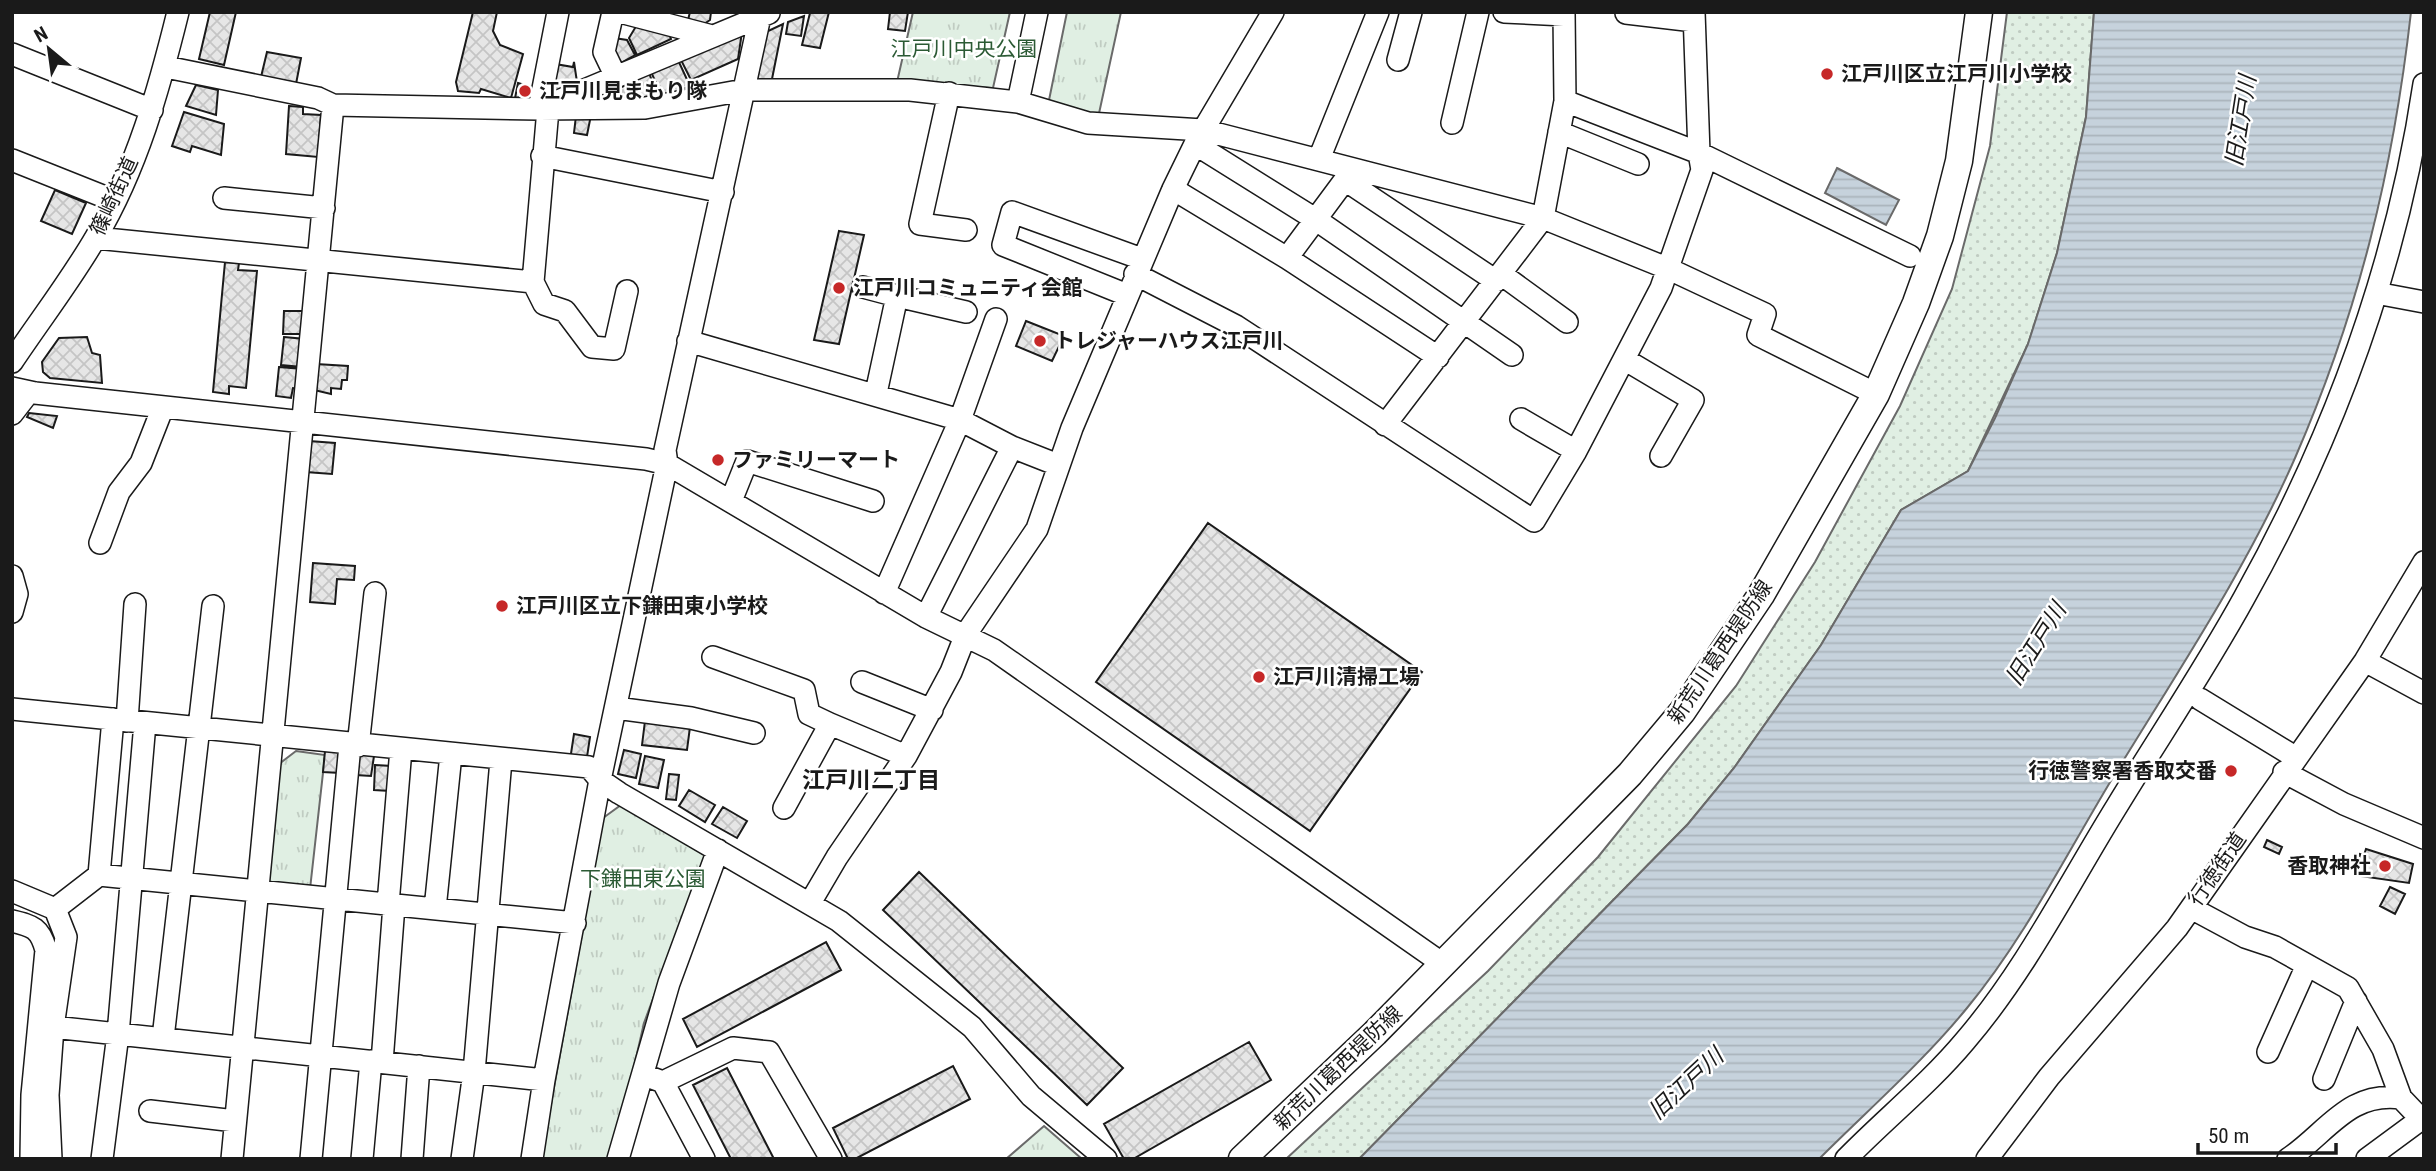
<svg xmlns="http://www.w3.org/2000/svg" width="2436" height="1171" viewBox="0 0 2436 1171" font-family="'Roboto Condensed','Noto Sans JP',sans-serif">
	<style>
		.grass { fill: url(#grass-dots); stroke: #6a6a6a; stroke-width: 2 }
		.park { fill: url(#park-tufts); stroke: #6a6a6a; stroke-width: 2 }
		.water { fill: url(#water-rules); stroke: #6a6a6a; stroke-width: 2 }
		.building { fill: url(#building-cross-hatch); stroke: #1a1a1a; stroke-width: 2 }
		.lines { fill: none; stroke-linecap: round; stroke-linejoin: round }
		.minor-casing { stroke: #1a1a1a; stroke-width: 24 }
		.major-casing { stroke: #1a1a1a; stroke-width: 29 }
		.minor { stroke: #fff; stroke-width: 21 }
		.major { stroke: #fff; stroke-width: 26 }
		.poi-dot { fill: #c62828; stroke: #fff; stroke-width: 2.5 }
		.labels { text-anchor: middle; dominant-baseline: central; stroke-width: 5; stroke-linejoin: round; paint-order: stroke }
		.park-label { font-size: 21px; fill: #2b5a34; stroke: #fff }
		.poi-label { font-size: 21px; font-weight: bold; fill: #1a1a1a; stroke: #fff; text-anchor: start }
		.street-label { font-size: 21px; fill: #1a1a1a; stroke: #fff }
		.water-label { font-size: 23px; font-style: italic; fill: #1a1a1a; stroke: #fff }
		.neighbourhood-label { font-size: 23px; font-weight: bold; fill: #1a1a1a; stroke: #fff }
	</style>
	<defs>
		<pattern id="grass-dots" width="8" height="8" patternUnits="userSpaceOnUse" patternTransform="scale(1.75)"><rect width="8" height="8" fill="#e0efe3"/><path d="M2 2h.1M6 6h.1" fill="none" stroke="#c0ccc2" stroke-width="1.8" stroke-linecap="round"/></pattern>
		<pattern id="park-tufts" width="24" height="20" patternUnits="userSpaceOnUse" patternTransform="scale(1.75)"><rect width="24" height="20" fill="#e0efe3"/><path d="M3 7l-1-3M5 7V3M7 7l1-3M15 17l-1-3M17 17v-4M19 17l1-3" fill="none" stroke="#c0ccc2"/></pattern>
		<pattern id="water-rules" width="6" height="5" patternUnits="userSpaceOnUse" patternTransform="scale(1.75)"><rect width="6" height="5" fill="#c6d2dc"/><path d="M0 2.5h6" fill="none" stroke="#aab4bc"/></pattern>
		<pattern id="building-cross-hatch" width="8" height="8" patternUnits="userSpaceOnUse" patternTransform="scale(1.75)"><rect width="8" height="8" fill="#e6e6e6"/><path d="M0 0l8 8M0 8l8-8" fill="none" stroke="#c5c5c5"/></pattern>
	</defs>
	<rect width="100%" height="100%" fill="#fff"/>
	<!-- grass -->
	<path class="grass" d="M2007,12H2094L2086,117L2057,253L2028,344L1968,471L1901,510L1821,645L1734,768L1688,824L1359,1159H1286L1488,971L1598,857L1736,686L1815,562L1900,406L1952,289L1990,146Z"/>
	<!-- park -->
	<path class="park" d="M913,12H1010L993,88L897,82Z
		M1067,12H1121L1098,118L1048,105Z
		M296,751L325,755L310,889L267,881L279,764Z
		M621,805L706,856L644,1023L625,1106L608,1159H541L603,818Z
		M1044,1126L1082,1159H1006Z"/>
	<!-- water -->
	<path class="water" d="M2094,12H2411C2393,171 2359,311 2295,458C2246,570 2176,674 2112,779C2066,855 2024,939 1967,1008C1923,1062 1869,1109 1819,1159H1359L1688,824L1734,768L1821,645L1901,510L1968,471L1995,418L2028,344L2057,253L2086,117Z
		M1837,168L1899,200L1886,225L1825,193Z"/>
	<!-- building -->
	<path class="building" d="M210,12H236L224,65L199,59Z
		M473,12H497L493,31L500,45L523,54L511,98L481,89L479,93L458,91L456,82Z
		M690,12H711L710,20L701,26L687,24Z
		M829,12L820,48L802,45L810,13Z
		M890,12H908L905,31L888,29Z
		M804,16L801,36L786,34L788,22Z
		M638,23L667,29L671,39L637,55L629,38Z
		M783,24L772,79L755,81L766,32Z
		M742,32L738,59L691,80L681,60Z
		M614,38L627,40L635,55L619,64L610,47Z
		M267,52L301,58L296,84L261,77Z
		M678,60L690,86L663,98L651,72Z
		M574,62L577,82L548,96L555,64L573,67Z
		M649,73L659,99H639L630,81Z
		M518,83L535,88L533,96L515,98Z
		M629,84L636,99L578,104Z
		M196,85L218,90L216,115L186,106Z
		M289,106L303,107V114L321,115L318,157L286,154Z
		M184,112L224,124L221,155L192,146L190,152L172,146Z
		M591,115L587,135L574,133L576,116Z
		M55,190L86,203L72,234L41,221Z
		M839,231L864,235L839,344L814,340Z
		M225,262L239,263L238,270L257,271L246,388L229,386V394L213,392Z
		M284,311H303L302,334H283Z
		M1026,321L1064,336L1052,361L1016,346Z
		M87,337L92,353L100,355L102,383L50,378L43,372L42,362L59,338Z
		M284,337L305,339L302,367L281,365Z
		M316,364L348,366L347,380H342L341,389L331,388V394L314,390Z
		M279,367L303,369L301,389L293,388L291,398L276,396Z
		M29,413L57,416L53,428L27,417Z
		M309,441L335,443L332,474L306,472Z
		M1208,523L1422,672L1310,831L1096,682Z
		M313,563L355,566L354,580L337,579L335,604L310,602Z
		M645,721L690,727L687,750L642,745Z
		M574,734L590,737L587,757L570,760Z
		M624,750L641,754L636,778L618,774Z
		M325,751H341L340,773L323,772Z
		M359,754L374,756L371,776L356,775Z
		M645,756L664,760L658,788L639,784Z
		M375,765L392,766L390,791L374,790Z
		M669,774L679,775L676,800L666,799Z
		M689,790L715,805L705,822L679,806Z
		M723,807L747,821L737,838L712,824Z
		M2267,840L2282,847L2279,854L2264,847Z
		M2366,849L2413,864L2409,883L2360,876L2361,869L2357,868L2360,854L2364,855Z
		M919,872L1123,1068L1087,1105L883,910Z
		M2390,887L2405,894L2395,914L2380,906Z
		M826,942L841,970L697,1047L683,1019Z
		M1249,1042L1271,1080L1133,1159H1124L1104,1124Z
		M953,1066L970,1099L855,1159H848L833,1128Z
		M727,1068L774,1159H731L693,1085Z"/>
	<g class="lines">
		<defs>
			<path id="minor" d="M558,12L539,109L645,108L744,90H910L1018,102L1088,123L1203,130L1543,218L1669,269L1765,314L1758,335L1876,394
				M613,12L604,52L616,77
				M620,12L712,36
				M1504,12L1564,15
				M1626,13L1694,21
				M12,54L152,110
				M1398,60L1411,12
				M166,67L318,98L333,105L539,109L769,13
				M949,93L920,224L966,230
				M1565,101L1699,153L1910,256
				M1018,102L1037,12
				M548,109L533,282L544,304L565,311L592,347L614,349L627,291
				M1452,123L1478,12
				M1559,132L1638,164
				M1195,144L1315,219L1512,355
				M542,156L723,192
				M1319,159L1378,12
				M12,160L115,201
				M1345,180L1496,281
				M1173,189L1287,258L1438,357
				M224,198L324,208
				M96,238L533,282
				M1287,258L1353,169
				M1135,274L1236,326L1534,521L1576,451L1661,288L1702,170L1699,153L1694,12
				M1501,274L1567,322
				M863,287L897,296L876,393
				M2376,293L2424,302
				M1127,295L1003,245L1012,212L1142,259
				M897,296L966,312
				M688,341L960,420L1012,447L1058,465
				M1624,359L1693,400L1661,456
				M12,362C40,320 71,280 96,237C137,168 159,89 178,12
				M12,388L35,393L646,459L667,464L926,617L994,650L1443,964
				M12,414L29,392
				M1521,419L1576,451
				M1385,425L1543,218L1565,101L1564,12
				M731,501L747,461L873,501
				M100,543L119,492L141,463L163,407
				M12,576L17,594L12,612
				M884,593L960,420L996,319
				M926,617L1012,447
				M713,657L804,690L809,714L830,724
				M2365,661L2424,693
				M862,682L932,710
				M2200,699L2295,757
				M616,708L691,718L754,733
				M12,709L589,767L600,780L619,793L839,921L972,1027L1031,1096L1106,1159
				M127,721L135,604
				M358,746L375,593
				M2284,772L2344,804L2424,838
				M784,808L830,724L906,756
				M99,875L113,719
				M12,891L55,909L66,937L53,1027L48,1095L51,1159
				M810,903L837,857L906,756L951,672L966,634L1037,529L1072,428L1173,189L1195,144L1273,12
				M388,904L401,749
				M2191,908L2245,937L2275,947L2348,988L2383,1049L2401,1098L2422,1120
				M55,909L99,875L575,923
				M435,909L451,754
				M12,921C33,926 40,928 46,950L32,1095L31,1159
				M53,1027L544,1080
				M163,1038L213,606
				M2268,1052L2307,965
				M382,1062L394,905
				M644,1075L663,1082L733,1048L769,1052L831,1159
				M2324,1079L2356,1001
				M663,1082L704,1159
				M150,1111L235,1121
				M102,1159L118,1034L145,723
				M232,1159L333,105
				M311,1159L350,745
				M362,1159L371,1061
				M412,1159L419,1066
				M462,1159L474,1072L501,760
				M532,1159L544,1080L600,780L667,464L665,450L761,12
				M618,1159L669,983L718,850
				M1846,1159C1885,1119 1929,1084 1965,1041C2026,970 2068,885 2117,806C2159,737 2205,669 2244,598C2333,439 2397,265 2424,84
				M1987,1159L2049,1077L2177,928L2365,661L2424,562
				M2288,1159C2327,1133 2348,1091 2401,1098
				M2367,1159L2424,1117"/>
			<path id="major" d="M1242,1159L1375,1033L1630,774L1682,712L1761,595L1876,394L1916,303L1940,236L1959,161L1979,12"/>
		</defs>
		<!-- minor casing -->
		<use href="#minor" class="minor-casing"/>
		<!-- major casing -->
		<use href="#major" class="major-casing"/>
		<!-- minor -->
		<use href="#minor" class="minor"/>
		<!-- major -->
		<use href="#major" class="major"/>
	</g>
	<!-- markers -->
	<g class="poi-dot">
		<circle cx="1827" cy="74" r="7"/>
		<circle cx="525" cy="91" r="7"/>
		<circle cx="839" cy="288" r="7"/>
		<circle cx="1040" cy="341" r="7"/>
		<circle cx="718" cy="460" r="7"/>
		<circle cx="502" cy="606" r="7"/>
		<circle cx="1259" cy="677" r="7"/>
		<circle cx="2231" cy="771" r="7"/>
		<circle cx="2385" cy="866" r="7"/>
	</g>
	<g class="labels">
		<!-- park labels -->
		<g class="park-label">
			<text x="964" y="49">江戸川中央公園</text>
			<text x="643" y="879">下鎌田東公園</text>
		</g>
		<!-- poi labels -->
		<g class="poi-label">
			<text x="1841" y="74">江戸川区立江戸川小学校</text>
			<text x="539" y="91">江戸川見まもり隊</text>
			<text x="853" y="288">江戸川コミュニティ会館</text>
			<text x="1054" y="341">トレジャーハウス江戸川</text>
			<text x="732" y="460">ファミリーマート</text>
			<text x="516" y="606">江戸川区立下鎌田東小学校</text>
			<text x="1273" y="677">江戸川清掃工場</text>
			<text x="2217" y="771" text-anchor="end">行徳警察署香取交番</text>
			<text x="2371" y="866" text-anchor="end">香取神社</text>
		</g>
		<!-- street labels -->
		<g class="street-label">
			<text transform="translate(114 196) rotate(-65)">篠崎街道</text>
			<text transform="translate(1720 652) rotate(-56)">新荒川葛西堤防線</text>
			<text transform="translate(2217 869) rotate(-55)">行徳街道</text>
			<text transform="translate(1338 1068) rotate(-44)">新荒川葛西堤防線</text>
		</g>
		<!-- water labels -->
		<g class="water-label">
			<text transform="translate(2241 121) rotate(-81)">旧江戸川</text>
			<text transform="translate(2036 644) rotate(-58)">旧江戸川</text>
			<text transform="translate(1686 1084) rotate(-43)">旧江戸川</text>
		</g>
		<!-- neighbourhood labels -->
		<g class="neighbourhood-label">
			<text x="871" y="780">江戸川二丁目</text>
		</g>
	</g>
	<!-- border -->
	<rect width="2436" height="1171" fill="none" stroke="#1a1a1a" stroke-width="28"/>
	<!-- north arrow -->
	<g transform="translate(49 49) rotate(331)" stroke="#ffffff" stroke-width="5" paint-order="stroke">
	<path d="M0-5L12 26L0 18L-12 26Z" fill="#1a1a1a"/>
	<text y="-10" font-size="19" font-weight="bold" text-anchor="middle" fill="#1a1a1a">N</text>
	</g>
	<!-- scale -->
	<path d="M2198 1143v10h138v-10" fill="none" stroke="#1a1a1a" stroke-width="3.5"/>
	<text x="2208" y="1143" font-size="21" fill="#1a1a1a" stroke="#ffffff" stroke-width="5" paint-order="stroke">50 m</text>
</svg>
